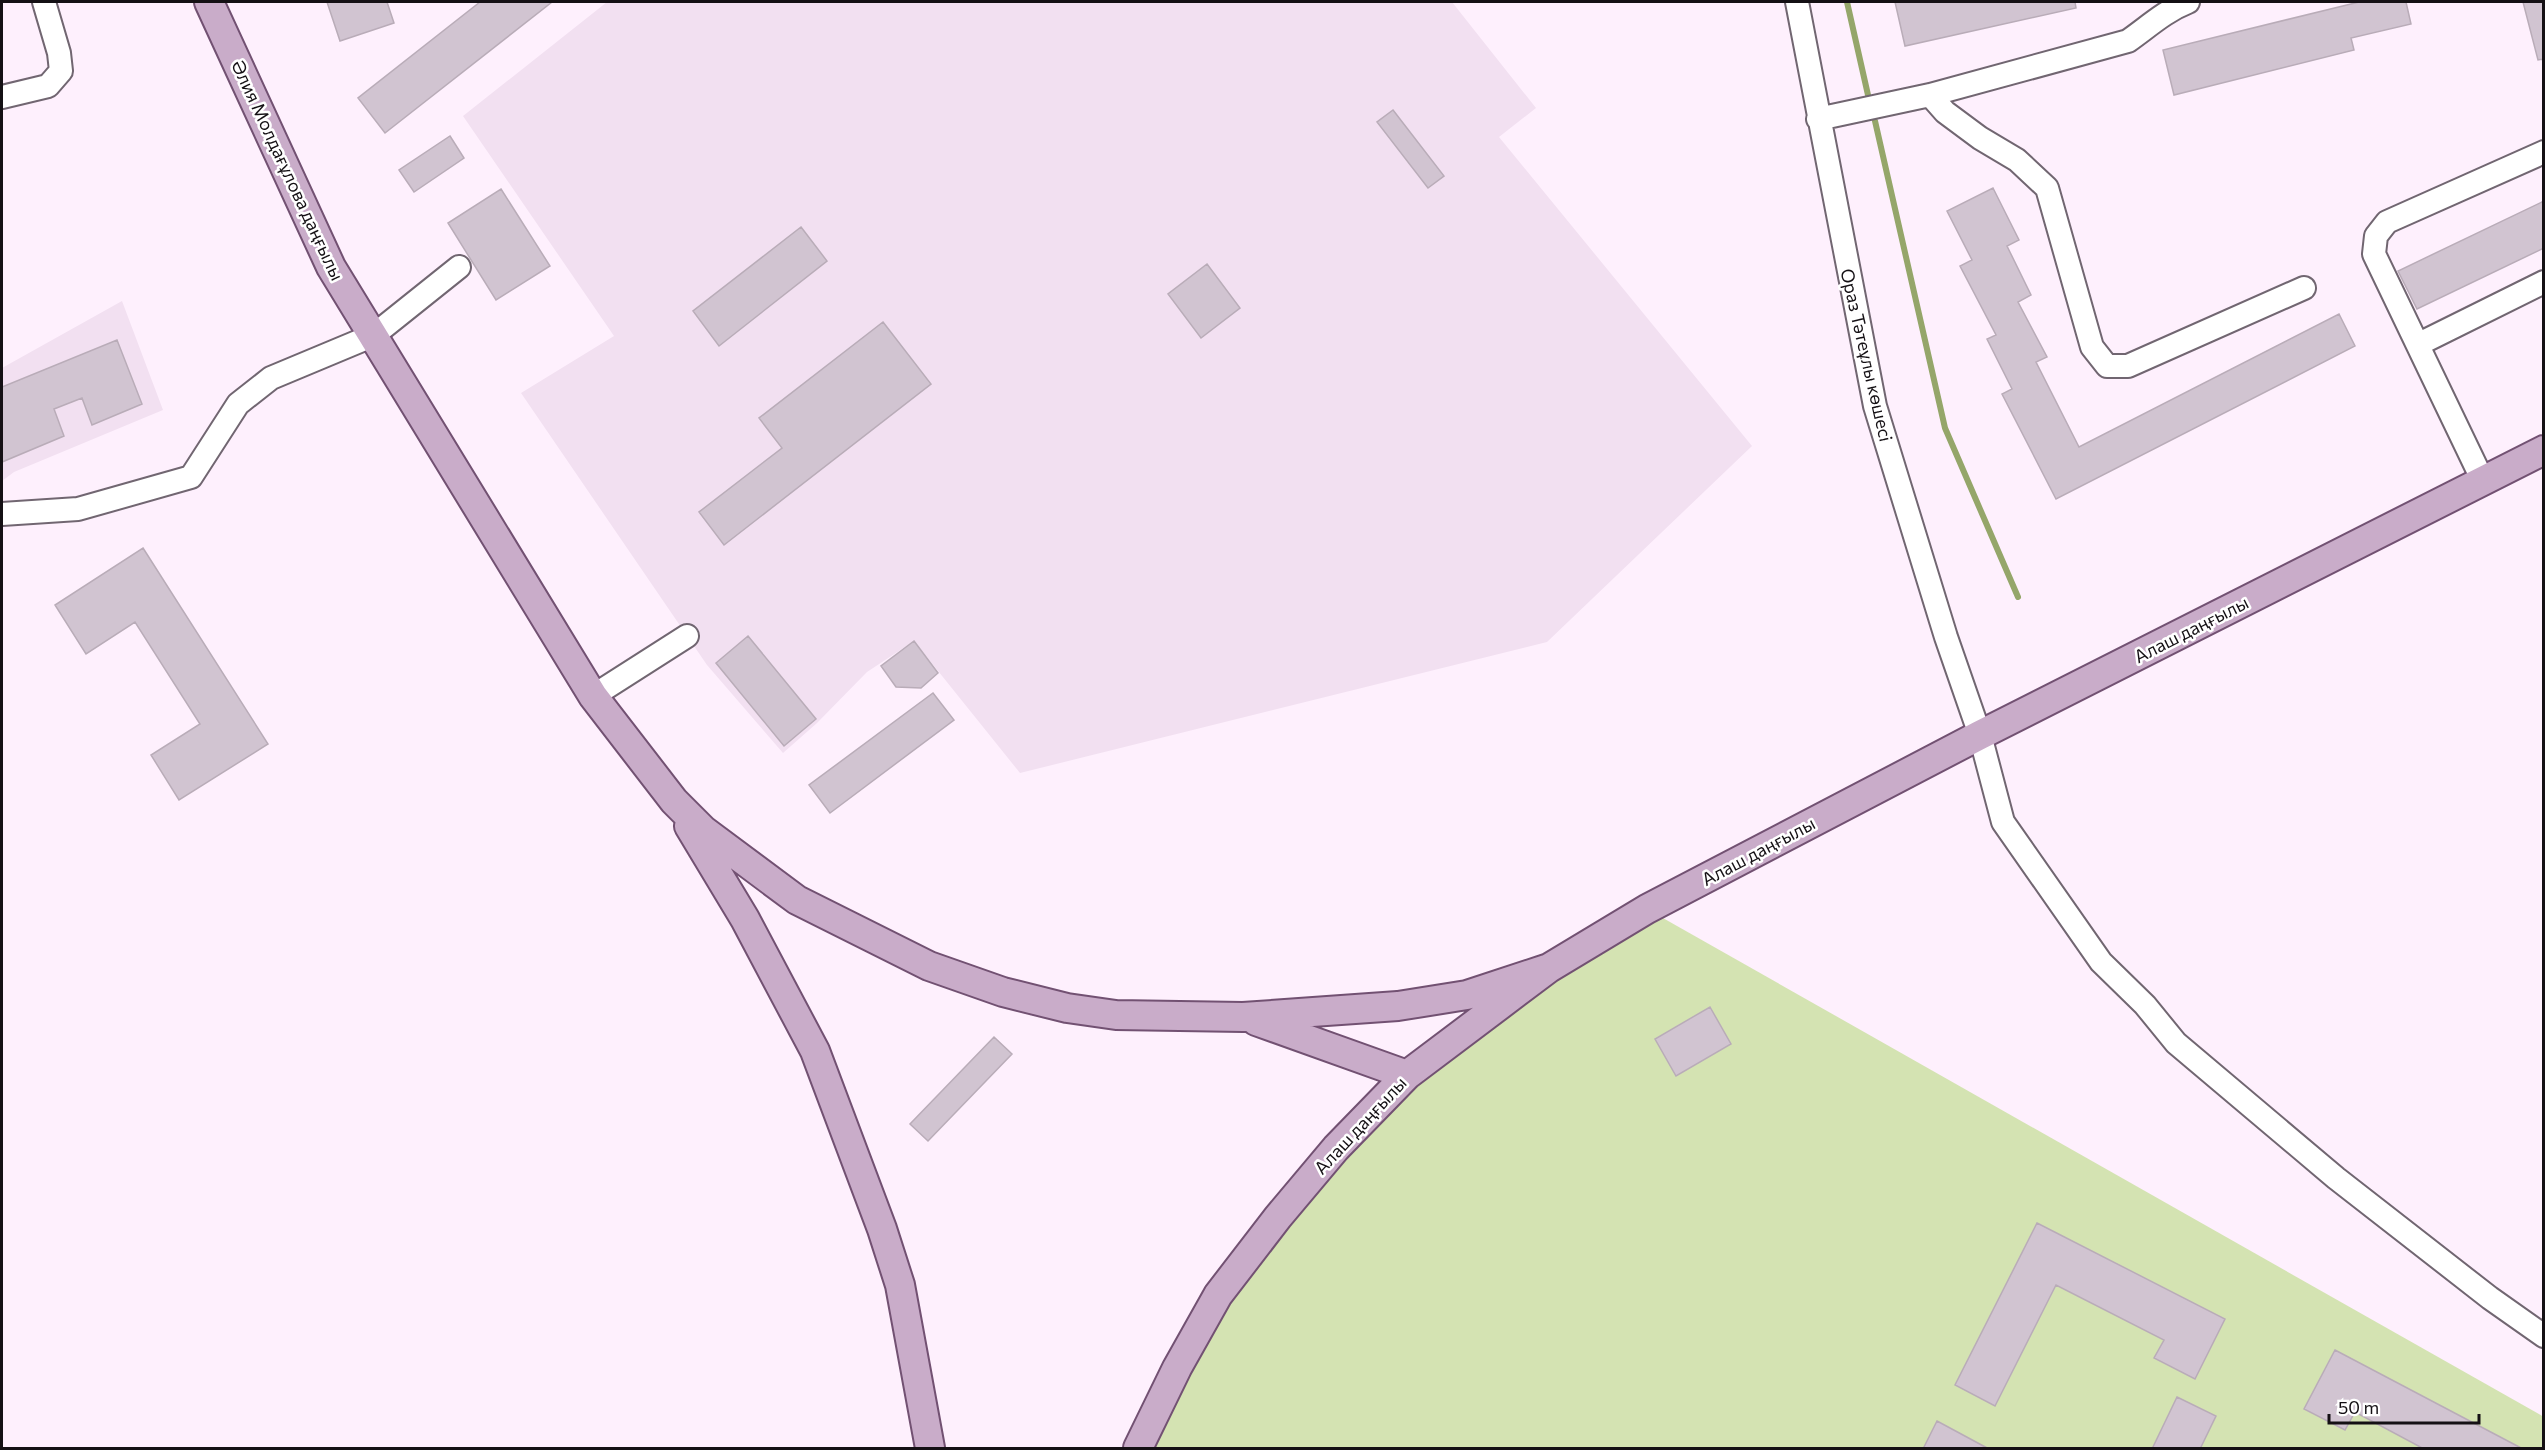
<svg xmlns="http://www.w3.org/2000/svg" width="2545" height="1450" viewBox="0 0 2545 1450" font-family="Commissioner,sans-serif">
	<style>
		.built { fill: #f2e0f1 }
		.green { fill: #d4e3b2 }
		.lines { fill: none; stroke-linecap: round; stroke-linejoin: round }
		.stream { stroke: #95a66a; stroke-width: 6 }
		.building { fill: #d1c4d1; stroke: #b9acb8; stroke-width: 1.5 }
		.minor-casing { stroke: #716671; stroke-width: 26 }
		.major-casing { stroke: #725172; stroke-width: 32 }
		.minor { stroke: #fff; stroke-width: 22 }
		.major { stroke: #c9acc9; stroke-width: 28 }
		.labels { text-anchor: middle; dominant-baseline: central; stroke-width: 5; stroke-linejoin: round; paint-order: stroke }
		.street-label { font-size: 18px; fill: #141014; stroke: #fff }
	</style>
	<rect width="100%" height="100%" fill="#fef0fd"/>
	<!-- built -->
	<path class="built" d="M607,2H1452L1536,108L1499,137L1752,446L1547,642L1020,773L914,641L867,672L817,723L783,753L707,665L521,393L614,336L463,116Z
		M122,301L163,410L14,472L2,481V368Z"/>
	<!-- green -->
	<path class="green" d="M1647,909L2544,1417L2543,1448H1138L1177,1368L1407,1075Z"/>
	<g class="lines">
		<!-- stream -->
		<path class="stream" d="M1847,2L1868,95
			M1875,121L1945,428L2018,597"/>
	</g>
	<!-- building -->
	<path class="building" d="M327,2H387L394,23L340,41Z
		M480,2H552L385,133L358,98Z
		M1895,2H2075L2076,8L1905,46Z
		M2359,2H2406L2411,24L2351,38L2354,50L2174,95L2163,50Z
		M2523,2H2544V59L2538,60Z
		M1393,110L1444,176L1428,188L1377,122Z
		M450,136L464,158L414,192L399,170Z
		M1993,188L2019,240L2007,246L2031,295L2018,302L2047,357L2036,362L2079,447L2339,314L2355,346L2056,499L2002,394L2012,389L1987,339L1996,335L1960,266L1972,260L1947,211Z
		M501,189L550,266L496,300L448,223Z
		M2544,201V248L2417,309L2398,271Z
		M801,227L827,261L719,346L693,311Z
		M1207,264L1240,308L1201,338L1168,294Z
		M883,322L931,384L724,545L699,512L782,448L759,418Z
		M117,340L142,404L92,425L82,398L54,409L64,436L2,462V387Z
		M143,548L268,744L179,800L151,755L200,724L135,622L86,654L55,605Z
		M748,636L816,719L784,746L716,663Z
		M914,641L938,673L921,688L896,687L881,666Z
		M933,693L954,720L830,813L809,785Z
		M1710,1007L1731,1044L1676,1076L1655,1039Z
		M994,1037L1012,1054L928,1141L910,1124Z
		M2037,1223L2225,1319L2195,1379L2154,1358L2164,1340L2056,1285L1995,1406L1955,1385Z
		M2335,1350L2523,1449H2424L2355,1412L2345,1430L2304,1409Z
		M2177,1397L2216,1416L2200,1449H2152Z
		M1937,1421L1989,1449H1923Z"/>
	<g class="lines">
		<defs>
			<path id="minor" d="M1797,2L1875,406L1946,637L1980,735L2003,822L2101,962L2145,1005L2176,1043L2336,1178L2490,1298L2544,1336
				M1930,95L1945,112L1980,138L2017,160L2047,188L2092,347L2107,366H2128L2304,288
				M2,97L48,86L61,71L59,53L44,2
				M1818,119L1930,95L2128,41C2148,27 2165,11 2188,2
				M2419,344L2544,282
				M2483,481L2374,254L2376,236L2387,222L2544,152
				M2,514L78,509L191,477L238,404L271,378L374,335L459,267
				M593,696L687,636"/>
			<path id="major" d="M209,2L331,267L593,696L674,801L703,830L797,900L929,966L1003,992L1067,1008L1116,1015L1243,1017L1398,1006L1467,995L1549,968
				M689,826L745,919L815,1051L882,1229L900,1285L930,1448
				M1256,1021L1407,1075
				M1138,1448L1177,1368L1218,1295L1278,1217L1336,1148L1407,1075L1549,968L1647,909L1980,735L2544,450"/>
		</defs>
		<!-- minor casing -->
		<use href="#minor" class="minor-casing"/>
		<!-- major casing -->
		<use href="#major" class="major-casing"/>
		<!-- minor -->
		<use href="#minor" class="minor"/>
		<!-- major -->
		<use href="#major" class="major"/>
	</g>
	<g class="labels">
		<!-- street labels -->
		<g class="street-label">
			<text transform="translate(288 170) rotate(65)">Әлия Молдағұлова даңғылы</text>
			<text transform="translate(1867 355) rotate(77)">Ораз Тәтеұлы көшесі</text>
			<text transform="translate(2191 629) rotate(-27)">Алаш даңғылы</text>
			<text transform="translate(1758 851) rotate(-28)">Алаш даңғылы</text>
			<text transform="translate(1360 1125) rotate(-47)">Алаш даңғылы</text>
		</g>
	</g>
	<!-- border -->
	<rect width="2545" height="1450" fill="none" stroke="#141014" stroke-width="6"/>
	<!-- scale -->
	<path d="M2329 1414v9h150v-9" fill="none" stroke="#141014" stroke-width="3"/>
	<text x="2338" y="1414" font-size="18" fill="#141014" stroke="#ffffff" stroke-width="4.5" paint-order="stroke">50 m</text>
</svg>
